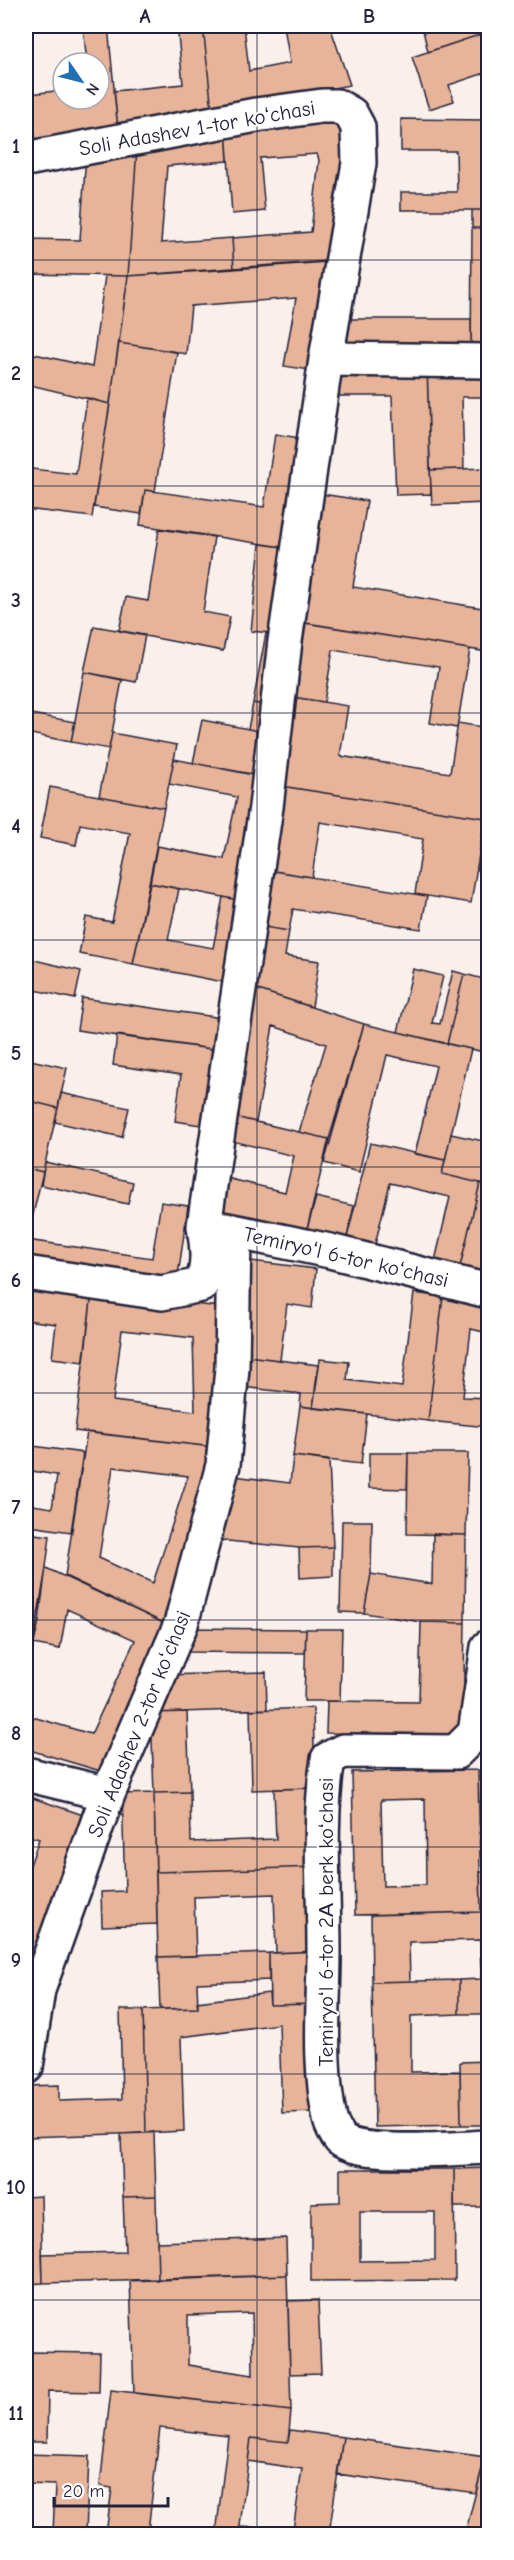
<svg xmlns="http://www.w3.org/2000/svg" width="514" height="2560" viewBox="0 0 514 2560" font-family="'Comic Neue',sans-serif">
	<style>
		.building { fill: #e7b499; stroke: #22223b; stroke-width: 1.5; fill-rule: evenodd }
		.lines { fill: none; stroke-linecap: round; stroke-linejoin: round }
		.street-casing { stroke: #22223b; stroke-width: 38 }
		.street { stroke: #fff; stroke-width: 33 }
		.grid { fill: none; stroke: #22223b; stroke-width: 1.5; stroke-opacity: 0.55 }
		.labels { text-anchor: middle; dominant-baseline: central; stroke-width: 4.5; stroke-linejoin: round; paint-order: stroke }
		.street-label { font-size: 21px; fill: #22223b; stroke: #fff }
		.neatline { fill: none; stroke: #22223b; stroke-width: 2 }
		.grid-label { font-size: 20px; text-anchor: middle; font-weight: bold; fill: #22223b }
	</style>
	<rect width="100%" height="100%" fill="#faf0eb"/>
	<filter id="ink" filterUnits="userSpaceOnUse"><feTurbulence type="fractalNoise" baseFrequency=".0167" numOctaves="2"/><feDisplacementMap in="SourceGraphic" scale="12" xChannelSelector="R" yChannelSelector="G"/><feConvolveMatrix kernelMatrix="1 2 1 2 8 2 1 2 1" color-interpolation-filters="sRGB"/></filter>
	<g filter="url(#ink)">
		<!-- building -->
		<path class="building" d="M83,26H108L118,129L36,149L31,94L63,90V99H99V63H87Z
			M177,26H203L212,110L118,129L114,91L183,84Z
			M203,26H244L249,71L290,63L284,26H330L350,85L212,110Z
			M422,26H488V32L428,52Z
			M488,32V72L449,85L454,101L429,109L412,57Z
			M26,94H31L36,149H26Z
			M401,119L486,120L485,210H401V192H457L456,151H401Z
			M337,120L348,163L339,261L234,269L232,238L311,232L319,160L317,154L260,158L265,211L232,214L226,129Z
			M486,120H488V228H472V210H485Z
			M226,129L228,161L167,166L161,243L232,238L234,269L128,276L137,148Z
			M137,148L128,276L26,274V239L80,240L86,154Z
			M472,228H488V356H471Z
			M341,260L322,372L284,366L296,298L191,306L186,354L119,343L128,276Z
			M105,276H128L110,404L26,384V352L92,367Z
			M346,319H471V356H346Z
			M119,343L177,352L155,491L145,490L141,514L94,507Z
			M327,363H427L431,494L396,495L392,396H327Z
			M427,363L488,364V397H462L464,469L430,470Z
			M87,398L110,404L92,517L26,509L32,469L76,474Z
			M275,434L312,440L289,548L140,525L145,490L264,507Z
			M26,467L32,469L26,498Z
			M488,468V503L432,505L430,470Z
			M315,493L367,501L353,587L488,609V652L294,621Z
			M159,529L214,537L203,612L230,617L223,651L119,631L126,597L148,601Z
			M260,544L289,548L280,634L251,631Z
			M298,622L470,649L457,728L430,723L439,667L333,650L324,702L286,696Z
			M94,626L145,635L136,682L84,672Z
			M266,633L283,635L270,706L253,703Z
			M84,672L122,680L109,749L71,742Z
			M286,696L348,706L340,756L450,773L458,723L488,728V795L485,818L281,786Z
			M253,703L270,706L264,732L248,729Z
			M26,713L75,722L71,742L26,733Z
			M202,720L264,732L262,776L193,763Z
			M112,733L177,745L164,808L99,796Z
			M174,759L268,778L244,901L150,883L157,846L224,859L237,797L169,784Z
			M281,786L485,818L471,903L415,894L423,839L320,822L312,877L268,870Z
			M50,787L164,808L133,964L79,954L86,917L112,922L130,833L80,824L76,845L40,838Z
			M268,870L427,896L421,929L293,909L289,931L258,926Z
			M150,883L179,889L168,940L213,948L223,897L244,901L228,983L133,964Z
			M258,926L289,931L285,956L319,961L312,1007L249,987Z
			M26,958L81,971L75,999L26,988Z
			M413,969L443,976L432,1023L440,1024L453,971L464,974L447,1044L398,1032Z
			M464,974L488,980V1019L480,1051L447,1044Z
			M249,987L364,1024L329,1139L299,1132L326,1044L273,1026L256,1122L226,1115Z
			M82,998L222,1018L217,1050L77,1030Z
			M364,1024L471,1049L445,1160L415,1154L436,1066L387,1055L359,1172L324,1163Z
			M117,1035L225,1051L214,1127L175,1121L181,1075L113,1065Z
			M26,1059L67,1068L58,1108L26,1100Z
			M61,1093L129,1108L122,1137L55,1122Z
			M26,1100L58,1108L43,1172L26,1168Z
			M226,1115L329,1139L306,1233L218,1212L226,1178L285,1192L294,1156L220,1138Z
			M451,1134L488,1142V1185L442,1174Z
			M370,1143L445,1160L442,1174L480,1183L459,1271L434,1265L450,1197L390,1183L372,1257L344,1250Z
			M45,1162L133,1182L128,1204L41,1185Z
			M26,1168L43,1172L27,1240L152,1258L161,1202L188,1206L177,1283L26,1261Z
			M480,1183L488,1185V1278L459,1271Z
			M316,1197L354,1206L344,1250L306,1233Z
			M242,1260L316,1269L312,1308L287,1304L280,1360L239,1355Z
			M26,1284L92,1292L84,1362L52,1358L56,1324L26,1320Z
			M92,1292L228,1308L229,1449L75,1431ZM122,1330L193,1338L195,1411L113,1401Z
			M414,1293L443,1297L428,1421L313,1408L320,1359L349,1362L347,1380L402,1387Z
			M443,1297L488,1307V1333L471,1329L463,1397L488,1398V1427L428,1421Z
			M239,1355L318,1365L313,1408L300,1406L301,1394L235,1386Z
			M300,1406L367,1414L361,1464L293,1456Z
			M26,1419L32,1420L28,1446L26,1445Z
			M87,1432L229,1449L172,1627L65,1576ZM113,1467L188,1476L153,1583L99,1558Z
			M26,1445L83,1453L71,1532L30,1526L33,1505L52,1508L57,1475L26,1470Z
			M369,1453H408L407,1489L369,1488Z
			M408,1453H468L466,1535L407,1534Z
			M293,1456L329,1461L333,1547L299,1548L218,1540L226,1475L290,1483Z
			M342,1521H372L371,1574L364,1613L340,1612Z
			M26,1533L50,1536L39,1621L26,1619Z
			M433,1534L466,1535L465,1623L421,1622L364,1613L371,1574L432,1584Z
			M333,1547V1576L300,1578L299,1548Z
			M46,1568L172,1627L104,1772L26,1749V1715L91,1734L135,1640L67,1609L60,1649L33,1644Z
			M26,1619L39,1621L26,1679Z
			M421,1622L465,1623L463,1734L326,1733L327,1701L419,1702Z
			M185,1628L306,1629L305,1653L185,1652Z
			M306,1629H342L340,1701H304Z
			M266,1672L267,1709L151,1713L167,1675Z
			M313,1708L315,1788L252,1790L250,1710Z
			M187,1712L190,1792L154,1793L151,1713Z
			M478,1770L481,1912L355,1915L352,1772ZM425,1799L426,1885L383,1886L381,1800Z
			M478,1770H488V1802H479Z
			M315,1788L317,1867L156,1872L154,1793L190,1792L191,1842L276,1839L274,1789Z
			M154,1793L157,1924L102,1926L101,1892L125,1891L122,1794Z
			M33,1798L89,1817L26,1987V1877L39,1839L26,1835V1819Z
			M317,1867L320,1951L276,1953L274,1894L194,1897L196,1956L158,1957L156,1872Z
			M480,1872H488V1912H481Z
			M481,1912H488V1979H481L480,1940L409,1942L410,1981L372,1982L371,1915Z
			M320,1951L321,2004L270,2005L269,1953Z
			M269,1953V1980L197,1983L198,2008L160,2009L158,1957Z
			M481,1979H488V2014H459V1980Z
			M459,1980V2014L411,2016V2072L460,2071L461,2125L375,2127L372,1982Z
			M269,1993L270,2005L317,2004L320,2112L282,2113L279,2024L181,2037L184,2131L146,2133L143,2010L198,2008L197,2002Z
			M120,2010H143L146,2133L26,2137V2086L59,2085V2101L122,2099Z
			M488,2061V2125H461L460,2062Z
			M154,2132L156,2196L123,2197L121,2134Z
			M488,2168V2207H454V2169Z
			M340,2169H454L455,2280L311,2281V2203L340,2202ZM360,2212H435V2260L360,2261Z
			M41,2196L43,2283L26,2284V2197Z
			M156,2196L158,2280L43,2283L42,2254L125,2252L123,2197Z
			M286,2238L287,2275L158,2280L157,2242Z
			M287,2275L291,2411L134,2393L130,2280ZM252,2313L253,2375L188,2365V2315Z
			M318,2300L321,2373L290,2374L288,2301Z
			M26,2352L100,2353L99,2392L48,2391L47,2442H26Z
			M111,2390L291,2411L288,2442L251,2438L239,2534H106L112,2488L100,2486ZM160,2428L228,2436L216,2534L148,2531Z
			M290,2430L343,2437L329,2534H239L240,2527L293,2530L302,2469L248,2461L251,2438L288,2442Z
			M343,2437L485,2457L476,2493L337,2474Z
			M488,2444V2534H465L485,2457Z
			M26,2454L89,2456L86,2534H53L55,2485L26,2484Z"/>
		<g class="lines">
			<defs>
				<path id="street" d="M26,159L256,115L322,106H337L351,114L358,127L359,163L326,359L285,641L266,807L204,1226C207,1246 210,1266 201,1285L162,1293L26,1273
					M326,359L488,361
					M213,1227L330,1251L488,1291
					M488,1647L475,1733L456,1752L343,1751L328,1759C318,1821 324,1887 324,1950C324,2005 318,2065 330,2119C331,2124 336,2134 340,2139C358,2157 460,2148 488,2147
					M26,1774L108,1794
					M26,2067L38,1990L108,1794L181,1624L223,1465L232,1368L234,1232"/>
			</defs>
			<!-- street casing -->
			<use href="#street" class="street-casing"/>
			<!-- street -->
			<use href="#street" class="street"/>
		</g>
	</g>
	<!-- grid -->
	<path class="grid" d="M257,26V2534M26,260H488M26,486H488M26,713H488M26,940H488M26,1167H488M26,1393H488M26,1620H488M26,1847H488M26,2074H488M26,2300H488"/>
	<g class="labels">
		<!-- street labels -->
		<g class="street-label">
			<text transform="translate(197 128) rotate(-10)">Soli Adashev 1-tor koʻchasi</text>
			<text transform="translate(346 1257) rotate(13)">Temiryoʻl 6-tor koʻchasi</text>
			<text transform="translate(139 1724) rotate(-68)">Soli Adashev 2-tor koʻchasi</text>
			<text transform="translate(326 1922) rotate(-90)">Temiryoʻl 6-tor 2А berk koʻchasi</text>
		</g>
	</g>
	<!-- margin -->
	<rect width="514" height="2560" fill="none" stroke="#fff" stroke-width="66"/>
	<!-- north arrow -->
	<g transform="translate(81 81) rotate(125)"><circle r="28" fill="#ffffff" stroke="#a7a7b1" stroke-width="1.5"/>
	<path d="M0-4.5L10 22L0 15L-10 22Z" fill="#1f6fb2"/>
	<text y="-9" font-size="16" font-weight="bold" text-anchor="middle" fill="#22223b">N</text>
	</g>
	<!-- scale -->
	<path d="M54 2497v9h114v-9" fill="none" stroke="#22223b" stroke-width="3"/>
	<text x="63" y="2497" font-size="18" fill="#22223b" stroke="#ffffff" stroke-width="4.5" paint-order="stroke">20 m</text>
	<rect x="33" y="33" width="448" height="2494" class="neatline"/>
	<g class="grid-label">
		<text x="145" y="23">A</text>
		<text x="369" y="23">B</text>
		<text x="16" y="153">1</text>
		<text x="16" y="380">2</text>
		<text x="16" y="607">3</text>
		<text x="16" y="833">4</text>
		<text x="16" y="1060">5</text>
		<text x="16" y="1287">6</text>
		<text x="16" y="1514">7</text>
		<text x="16" y="1740">8</text>
		<text x="16" y="1967">9</text>
		<text x="16" y="2194">10</text>
		<text x="16" y="2420">11</text>
	</g>
</svg>
